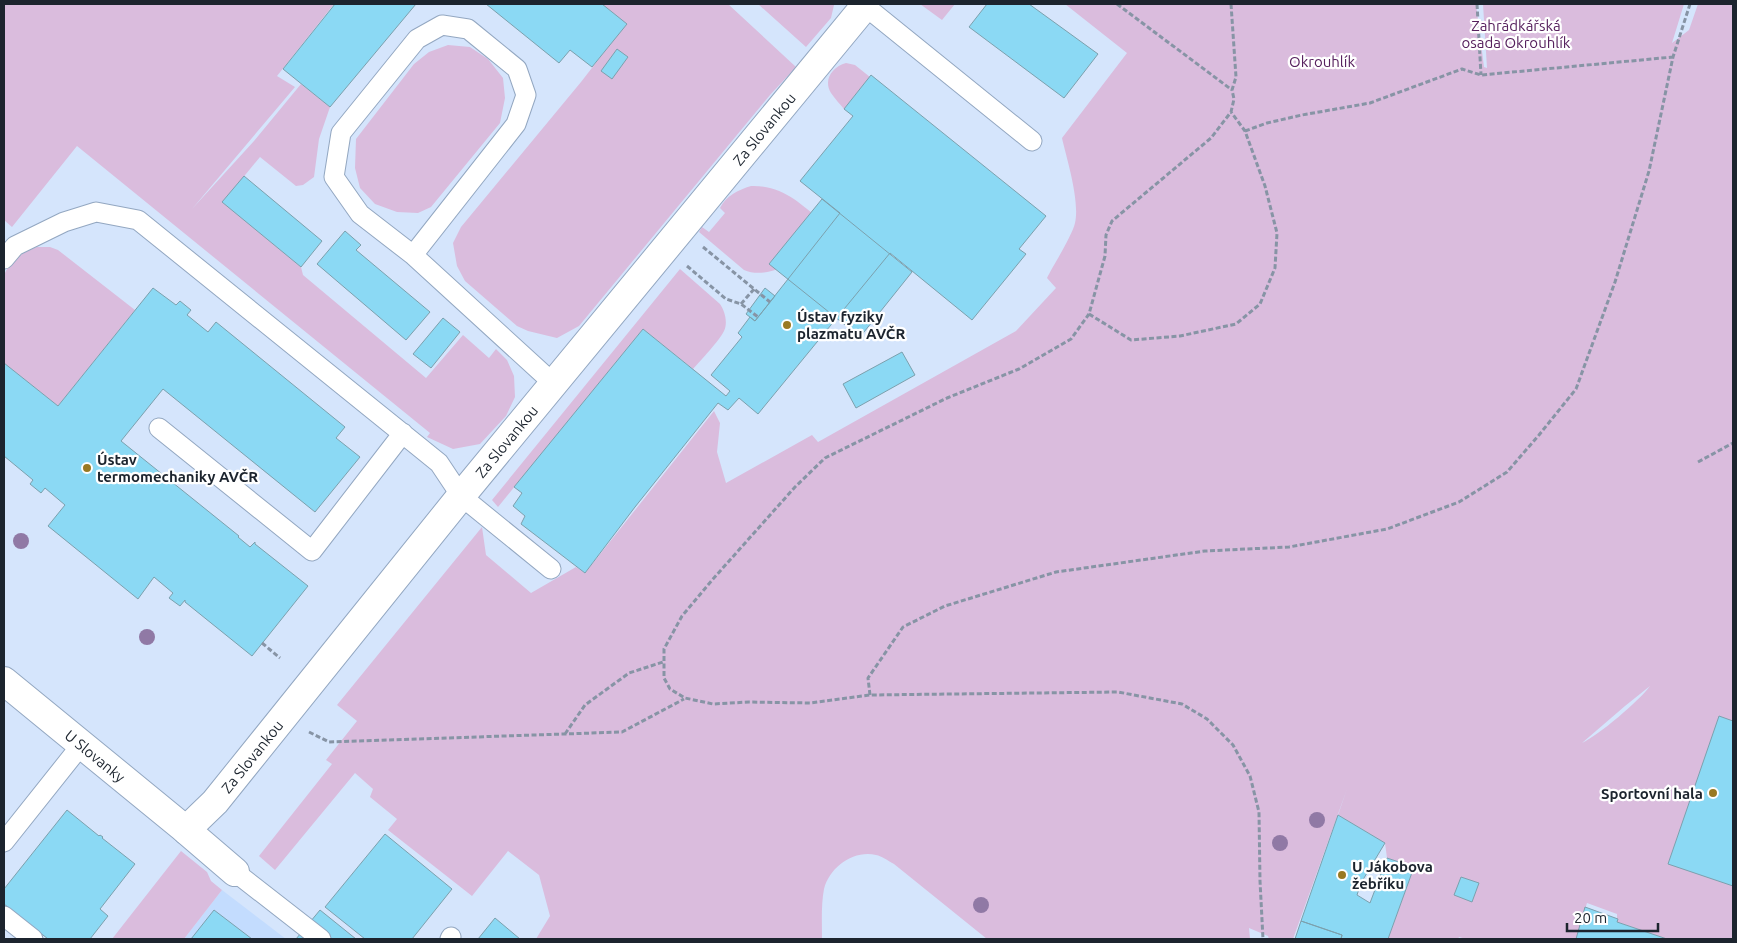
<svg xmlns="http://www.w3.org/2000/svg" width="1737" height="943" viewBox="0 0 1737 943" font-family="Ubuntu,sans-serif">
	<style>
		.built { fill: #c3dcfe }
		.green { fill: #dabcdd; fill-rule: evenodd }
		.building { fill: #8bd9f4; stroke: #7ca0ad }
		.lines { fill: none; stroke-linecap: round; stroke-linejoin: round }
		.service-casing { stroke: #93a7c1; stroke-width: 21 }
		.minor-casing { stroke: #93a7c1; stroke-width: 30 }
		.path { stroke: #8794a5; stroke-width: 3; stroke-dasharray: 5 2.5; stroke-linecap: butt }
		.service { stroke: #fff; stroke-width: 19 }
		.minor { stroke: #fff; stroke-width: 28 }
		.tree { fill: #9079a5 }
		.poi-dot { fill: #997922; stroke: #fff; stroke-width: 2 }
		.labels { text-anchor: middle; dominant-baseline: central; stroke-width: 4.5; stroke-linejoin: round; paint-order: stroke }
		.park-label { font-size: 15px; fill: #57215e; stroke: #fff }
		.street-label { font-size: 15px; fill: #1c242e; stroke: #fff }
		.poi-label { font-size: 15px; font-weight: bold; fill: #1c242e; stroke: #fff; text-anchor: start }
	</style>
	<rect width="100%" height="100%" fill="#d5e5fc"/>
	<!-- built -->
	<path class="built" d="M222,890L286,939H184Z"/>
	<!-- green -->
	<path class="green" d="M4,4H334L277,76L295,87L192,209L254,141L301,84L330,107L319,139L314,177L303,185L296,186L260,157L223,202L301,267L303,275L426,378L463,335L489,358L496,349L507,360L514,376L515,397L506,416L480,444L453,449L427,437L430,433L77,146L12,227L4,220Z
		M602,4H728L796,67L770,95L579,326L557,338L528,331L517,326L465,281L457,266L453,243L461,227L581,82L626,24Z
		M758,4H833L834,5L831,18L806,47Z
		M920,4H955L942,20Z
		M1065,4H1476L1484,67L1487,68L1483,4H1684L1672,43L1689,30L1698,4H1733V939H1667L1617,922V914L1587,903L1576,939H1466L1459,937L1458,939H1388L1414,867L1387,858L1385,843L1338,815L1347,789L1293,939H1269L1268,936L1249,928L1250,939H987L894,864C888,861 882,856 876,855C853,850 830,867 824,889C821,905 822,923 822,939H536L550,916L539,875L508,851L472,896L388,830L397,819L370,797L373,789L355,773L275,870L259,856L332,764L326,760L357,721L337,705L482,527L486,555L531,593L576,567L585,573L714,411L720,423L717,452L726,483L812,435L818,442L1016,331L1056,288L1047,278C1054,264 1072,236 1075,223C1080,201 1067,160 1062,138L1127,53ZM1650,686C1639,701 1599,735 1582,743L1625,706Z
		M448,45L470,47L488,59L503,78L505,98L500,123L431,207L418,213L397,212L375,204L360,188L355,168L356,139L414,64L429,52Z
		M846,63L855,65L870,77L844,109C840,104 835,99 831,93C823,80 832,67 846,63Z
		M751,186C783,185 799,203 823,222C815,231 790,263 782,267C771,273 755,275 744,270L699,232L702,227L709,232L725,213L720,208C726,196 738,190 751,186Z
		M37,247H50L58,250L135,310L58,406L4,363C4,349 1,280 5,273C11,260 24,251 37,247Z
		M680,269L720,304C725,311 728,323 724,331C719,341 701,360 693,369L643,329L498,507L492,500Z
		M181,851L207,872L211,881L222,890L184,939H112Z"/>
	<!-- building -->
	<path class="building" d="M335,4H416L330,107L283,69Z
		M486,4H602L627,24L592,67L570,50L559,63Z
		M987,4H1029L1098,54L1064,98L969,27Z
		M617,49L628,57L612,79L601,71Z
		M871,75L1046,216L1019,249L1026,254L972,320L890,253L758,414L739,398L728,410L718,403L635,507L585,573L521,524L525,516L513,506L522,493L514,487L643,329L726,396L730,391L711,375L742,337L738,333L750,317L755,321L840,213L800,181L853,116L844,109Z
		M244,176L322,241L301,267L222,202Z
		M822,199L912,272L860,337L769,264Z
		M345,231L361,245L356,250L430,312L406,340L317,264Z
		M153,288L176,305L180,301L191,310L187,315L208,332L216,322L345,427L336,438L360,457L315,512L163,389L121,441L239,536L238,537L250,547L255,542V544L308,586L252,656L185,602V600L180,606L169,598L173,593L154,577L138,599L48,526L65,505L45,488L41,493L30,484L33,480L4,456V363L58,406Z
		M765,288L775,296L755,321L746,314Z
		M443,318L460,332L431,368L413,354Z
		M902,352L915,375L856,408L843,384Z
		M1719,716L1733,721V886L1668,864Z
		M67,810L99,836L100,835L103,837L102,838L135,864L100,909L108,916L90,939H48L4,904V889Z
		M1338,815L1385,843L1361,883L1357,895L1370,903L1387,858L1414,867L1388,939H1341L1342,935L1301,921Z
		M385,834L452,889L412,939H365L325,907Z
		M1461,877L1479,883L1472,902L1454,895Z
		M1585,907L1618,919L1617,922L1667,939H1576Z
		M214,910L252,939H191Z
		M320,910L356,939H296Z
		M495,918L520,939H478Z
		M1301,921L1342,935L1341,939H1295Z"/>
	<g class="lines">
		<defs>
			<path id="service" d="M865,6L1032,141
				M413,255L516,124L526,95L517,69L468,29L442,25L417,39L341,133L334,177L360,214L413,255L553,383
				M4,259L15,246L64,222L96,212L138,220L418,446L439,463L461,496L551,569
				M159,428L312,551L403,433
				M4,842L82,744
				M235,872L321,939
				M4,916L33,939
				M450,939L451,937"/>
			<g id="minor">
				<path id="s1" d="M4,681L186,830L235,872"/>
				<path id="s2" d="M186,830L215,802L461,496L865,6L862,4"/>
			</g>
		</defs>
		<!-- service casing -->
		<use href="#service" class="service-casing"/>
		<!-- minor casing -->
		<use href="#minor" class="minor-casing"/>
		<!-- path -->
		<path class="path" d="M1117,4L1232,90
			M1231,4L1236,77L1232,90L1234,99L1231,112L1211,138L1112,221L1106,235L1105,256L1089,314L1071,339L1019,369L947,398L825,458L795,487L713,579L682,616L664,649V678L670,689L685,698L713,704L749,702L810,703L870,695L1118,692L1182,704L1207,719L1233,745L1250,776L1259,812L1260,881L1263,939
			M1477,4L1481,75
			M1245,131L1267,123L1302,115L1370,103L1462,69L1481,75L1673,57
			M703,247L770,302
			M687,266L726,299L741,304L758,317
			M741,304L754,289
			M1089,314L1131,340L1180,336L1236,324L1260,304L1275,268L1277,233L1265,186L1245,131L1231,112
			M1698,462L1733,443
			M262,643L280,658
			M870,695L868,678L903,627L945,606L1056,572L1205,551L1289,547L1387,529L1459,502L1507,472L1539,435L1576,389L1615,282L1649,171L1673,57L1690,4
			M309,732L329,742L622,732L684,699
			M565,734L585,705L629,673L663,662"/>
		<!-- service -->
		<use href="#service" class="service"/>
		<!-- minor -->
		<use href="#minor" class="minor"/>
	</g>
	<!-- trees -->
	<g class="tree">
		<circle cx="21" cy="541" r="8"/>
		<circle cx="147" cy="637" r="8"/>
		<circle cx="1317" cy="820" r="8"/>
		<circle cx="1280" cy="843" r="8"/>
		<circle cx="981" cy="905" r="8"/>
	</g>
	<!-- markers -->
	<g class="poi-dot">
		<circle cx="787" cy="325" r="5"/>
		<circle cx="87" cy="468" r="5"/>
		<circle cx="1713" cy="793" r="5"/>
		<circle cx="1342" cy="875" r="5"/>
	</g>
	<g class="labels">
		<!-- park labels -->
		<g class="park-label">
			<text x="1516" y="25">Zahrádkářská<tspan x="1516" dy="17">osada Okrouhlík</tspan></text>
			<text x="1322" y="61">Okrouhlík</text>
		</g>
		<!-- street labels -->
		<g class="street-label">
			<text stroke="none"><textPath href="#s2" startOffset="909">Za Slovankou</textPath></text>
			<text stroke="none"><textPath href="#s2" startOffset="504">Za Slovankou</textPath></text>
			<text stroke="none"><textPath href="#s1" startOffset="118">U Slovanky</textPath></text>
			<text stroke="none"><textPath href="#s2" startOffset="99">Za Slovankou</textPath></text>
		</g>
		<!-- poi labels -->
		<g class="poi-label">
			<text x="797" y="316">Ústav fyziky<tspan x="797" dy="17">plazmatu AVČR</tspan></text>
			<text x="97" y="459">Ústav<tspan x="97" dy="17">termomechaniky AVČR</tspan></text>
			<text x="1703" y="793" text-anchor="end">Sportovní hala</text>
			<text x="1352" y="866">U Jákobova<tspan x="1352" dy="17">žebříku</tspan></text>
		</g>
	</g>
	<!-- border -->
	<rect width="1737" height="943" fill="none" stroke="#1c242e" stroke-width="10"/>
	<!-- scale -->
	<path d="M1567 923v8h91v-8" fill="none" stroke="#1c242e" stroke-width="2.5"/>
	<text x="1574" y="923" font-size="15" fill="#1c242e" stroke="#ffffff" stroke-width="4" paint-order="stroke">20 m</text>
</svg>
